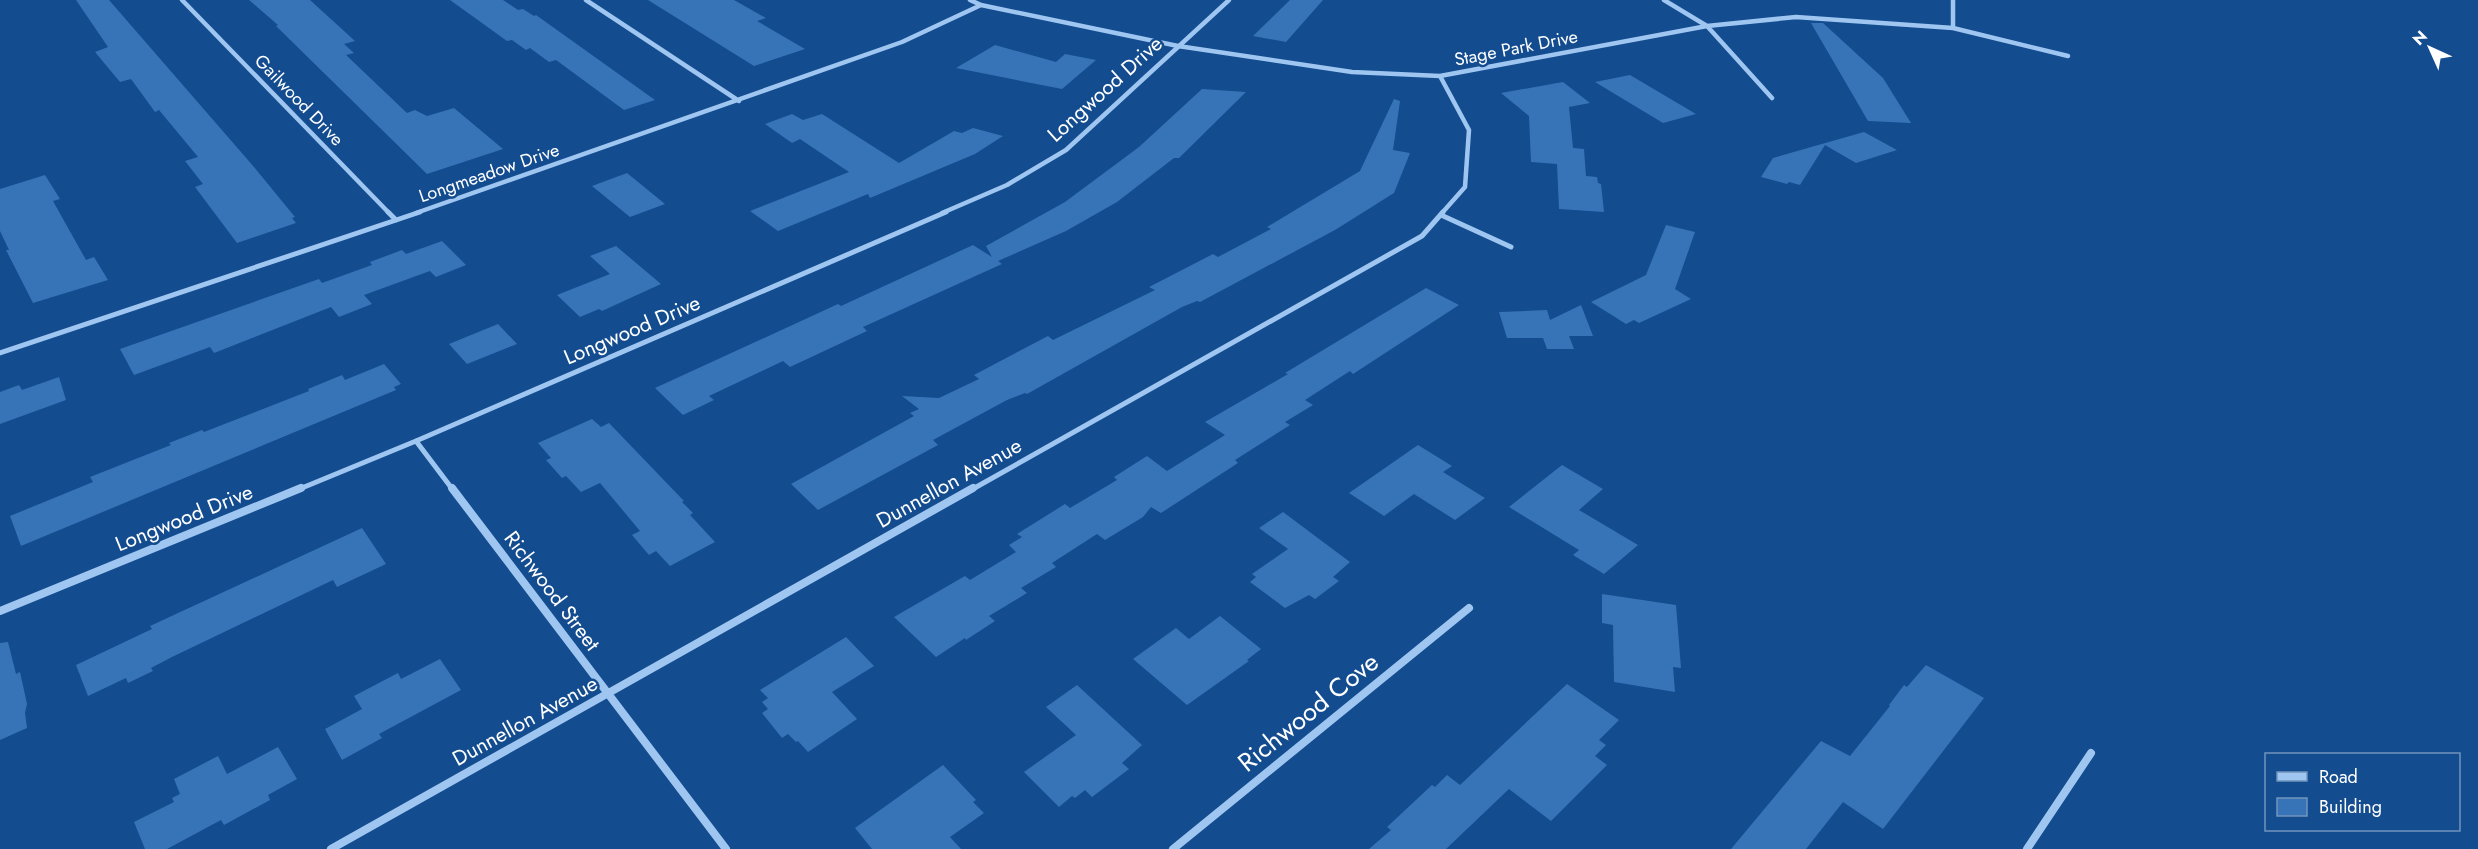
<svg xmlns="http://www.w3.org/2000/svg" width="2478" height="849" viewBox="0 0 2478 849" font-family="Jost,sans-serif">
	<style>
		.building { fill: #3774b7 }
		.lines { fill: none; stroke-linecap: round; stroke-linejoin: round }
		.minor-far2 { stroke: #9fc6f1; stroke-width: 4.5 }
		.minor-far1 { stroke: #9fc6f1; stroke-width: 5 }
		.minor { stroke: #9fc6f1; stroke-width: 8 }
		.labels { text-anchor: middle; dominant-baseline: central; stroke-width: 5; stroke-linejoin: round; paint-order: stroke }
		.far-street-label { font-size: 18px; fill: #fff; stroke: #134c8f }
		.street-label { font-size: 21px; fill: #fff; stroke: #134c8f }
		.near-street-label { font-size: 26px; fill: #fff; stroke: #134c8f }
	</style>
	<rect width="100%" height="100%" fill="#134c8f"/>
	<!-- building -->
	<path class="building" d="M76,0H109L254,167L295,217L292,218L296,223L237,243L195,187L203,184L185,161L198,157L159,110L155,112L131,79L120,82L95,52L108,47Z
		M249,0H310L355,41L344,44L354,53L346,55L407,113L415,110L427,116L454,108L503,149L427,174L276,26L278,25Z
		M450,0H503L518,10L523,9L534,16L536,15L655,100L624,110L556,60L549,62L530,48L526,50L512,40L507,41Z
		M648,0H734L766,18L757,21L805,49L754,66Z
		M1290,0H1323L1286,42L1253,36Z
		M1811,23H1823L1883,78L1911,123L1868,121Z
		M995,45L1056,62L1065,54L1096,60L1062,89L956,68Z
		M1630,75L1696,114L1663,123L1595,82Z
		M1563,82L1590,103L1569,107L1573,148L1584,149L1586,176L1597,177L1598,183L1601,184L1604,212L1559,209L1557,164L1531,162L1529,116L1501,93Z
		M1202,89L1246,92L1179,158H1174L1117,202L1066,231L998,261L1002,264L863,327L867,331L790,367L783,361L709,396L714,400L683,415L655,388L838,304L841,306L973,245L992,257L986,246L1065,202L1139,147Z
		M1394,99L1400,101L1393,150L1410,153L1394,193L1335,230L1200,302L1197,301L1182,307L1027,394L1025,393L1007,400L933,440L938,445L818,510L791,484L914,416L910,413L919,409L902,396L939,398L979,379L974,375L1048,336L1053,340L1155,290L1149,287L1213,254L1218,257L1271,229L1267,227L1360,171Z
		M792,114L803,120L822,114L899,163L954,131L962,133L973,128L1003,136L975,154L870,198L868,194L778,231L750,211L849,172L800,139L792,143L765,124Z
		M1864,132L1897,150L1856,163L1825,145L1800,185L1789,182L1787,184L1761,177L1773,158Z
		M627,173L665,204L630,217L592,186Z
		M45,175L60,199L53,201L86,260L94,257L108,280L33,303L6,250H9L0,231V189Z
		M1666,225L1695,232L1675,289L1691,299L1639,323L1634,320L1626,324L1591,302L1646,275Z
		M442,241L466,265L436,277L430,271L364,295L372,304L339,317L331,307L214,353L210,347L134,375L120,349L319,279L322,283L372,265L370,262L402,250L406,254Z
		M616,246L661,284L602,311L599,309L580,317L557,295L610,274L590,256Z
		M1426,288L1459,305L1353,374L1350,371L1305,400L1313,405L1285,422L1290,425L1235,460L1238,463L1161,513L1151,507L1143,517L1105,540L1097,534L1052,563L1056,567L1021,588L1027,593L989,616L995,621L966,640L965,638L936,657L894,617L965,576L970,580L1016,552L1009,545L1022,537L1017,534L1065,504L1070,508L1117,480L1114,477L1147,456L1167,471L1225,435L1205,422L1288,374L1285,373Z
		M1581,305L1593,336H1569L1574,349H1547L1543,338H1507L1499,312L1547,310L1550,320Z
		M498,324L517,344L467,364L449,344Z
		M384,364L401,384L394,387L396,390L21,546L10,516L93,482L90,477L171,445L169,443L202,430L204,432L309,391L308,389L342,375L345,380Z
		M59,377L66,400L0,424V392L19,385L22,390Z
		M592,419L601,427L609,423L684,501L682,502L693,513L690,515L715,542L670,566L656,551L649,555L632,535L640,531L600,483L581,492L566,476L562,478L546,460L551,458L538,443Z
		M1418,445L1452,466L1443,472L1485,498L1455,520L1414,494L1384,516L1349,493Z
		M1562,465L1603,489L1579,510L1638,545L1604,574L1573,555L1579,550L1509,507Z
		M1283,512L1350,562L1333,577L1339,581L1315,599L1309,595L1285,608L1250,582L1256,577L1252,574L1288,549L1259,528Z
		M362,528L386,564L337,587L333,580L172,657L151,668L153,671L128,683L126,678L88,696L76,665L152,629L150,626Z
		M1602,594L1676,605L1681,668L1673,667L1675,692L1614,682L1613,625L1602,623Z
		M1220,616L1261,649L1247,660L1249,661L1187,705L1133,659L1176,628L1189,639Z
		M846,637L874,666L832,692L857,719L808,752L798,741L796,742L788,734L782,738L762,713L768,709L762,702L768,698L760,690Z
		M8,642L16,674L20,672L27,704L25,713L27,728L0,740V643Z
		M440,659L461,690L379,734L382,738L342,760L325,729L362,709L354,696L398,673L401,679Z
		M1926,665L1984,698L1883,829L1843,802L1806,849H1731L1821,741L1850,756L1890,706L1889,705L1904,685L1907,687Z
		M1567,684L1619,720L1599,740L1606,745L1595,756L1607,765L1551,821L1509,789L1446,849H1369L1391,830L1387,827L1432,785L1435,787L1447,775L1460,785Z
		M1077,685L1142,745L1122,763L1129,769L1092,797L1085,790L1075,798L1072,796L1059,807L1024,772L1076,735L1046,707Z
		M278,747L297,779L268,795L270,800L224,825L221,820L167,849H145L134,822L174,802L172,798L180,794L174,779L218,756L227,774Z
		M943,765L976,800L973,802L984,813L950,837L961,849H872L855,828Z"/>
	<g class="lines">
		<!-- minor-far2 -->
		<path class="minor-far2" d="M182,0L389,213
			M586,0L739,101
			M970,0L981,5L1178,46L1352,72L1440,76L1707,26L1796,17L1953,28L2068,56
			M1664,0L1707,26L1772,98
			M1953,0V28
			M1440,76L1469,130L1465,187L1442,213
			M416,213L902,42L981,5
			M942,213L1007,185L1066,150L1229,0"/>
		<!-- minor-far1 -->
		<path class="minor-far1" d="M388,212L396,220
			M1441,215L1511,247
			M0,353L420,212
			M416,441L453,490
			M297,490L416,441L946,212
			M971,490L1422,236L1443,212"/>
		<!-- minor -->
		<path class="minor" d="M452,488L726,849
			M0,611L301,488
			M331,849L973,488
			M1173,849L1469,608
			M2027,849L2091,753"/>
	</g>
	<g class="labels">
		<!-- far-street labels -->
		<g class="far-street-label">
			<text transform="translate(1516 48) rotate(-11)">Stage Park Drive</text>
			<text transform="translate(299 100) rotate(46)">Gailwood Drive</text>
			<text transform="translate(489 173) rotate(-19)">Longmeadow Drive</text>
		</g>
		<!-- street labels -->
		<g class="street-label">
			<text transform="translate(1105 89) rotate(-42)">Longwood Drive</text>
			<text transform="translate(632 330) rotate(-23)">Longwood Drive</text>
			<text transform="translate(949 483) rotate(-29)">Dunnellon Avenue</text>
			<text transform="translate(184 518) rotate(-22)">Longwood Drive</text>
			<text transform="translate(552 591) rotate(53)">Richwood Street</text>
			<text transform="translate(525 721) rotate(-29)">Dunnellon Avenue</text>
		</g>
		<!-- near-street labels -->
		<g class="near-street-label">
			<text transform="translate(1308 712) rotate(-39)">Richwood Cove</text>
		</g>
	</g>
	<!-- legend -->
	<rect x="2265" y="753" width="195" height="78" fill="#134c8f" stroke="#7194bc" stroke-width="1.5"/>
	<rect x="2277" y="772" width="30" height="9" fill="#9fc6f1" stroke="#7194bc" stroke-width="1.5"/>
	<text x="2319" y="783" font-size="18" fill="#ffffff">Road</text>
	<rect x="2277" y="798" width="30" height="18" fill="#3774b7" stroke="#7194bc" stroke-width="1.5"/>
	<text x="2319" y="813" font-size="18" fill="#ffffff">Building</text>
	<!-- north arrow -->
	<g transform="translate(2430 48) rotate(315)" stroke="#134c8f" stroke-width="4.5" paint-order="stroke">
	<path d="M0-4.5L10 22L0 15L-10 22Z" fill="#ffffff"/>
	<text y="-9" font-size="16" font-weight="bold" text-anchor="middle" fill="#ffffff">N</text>
	</g>
</svg>
